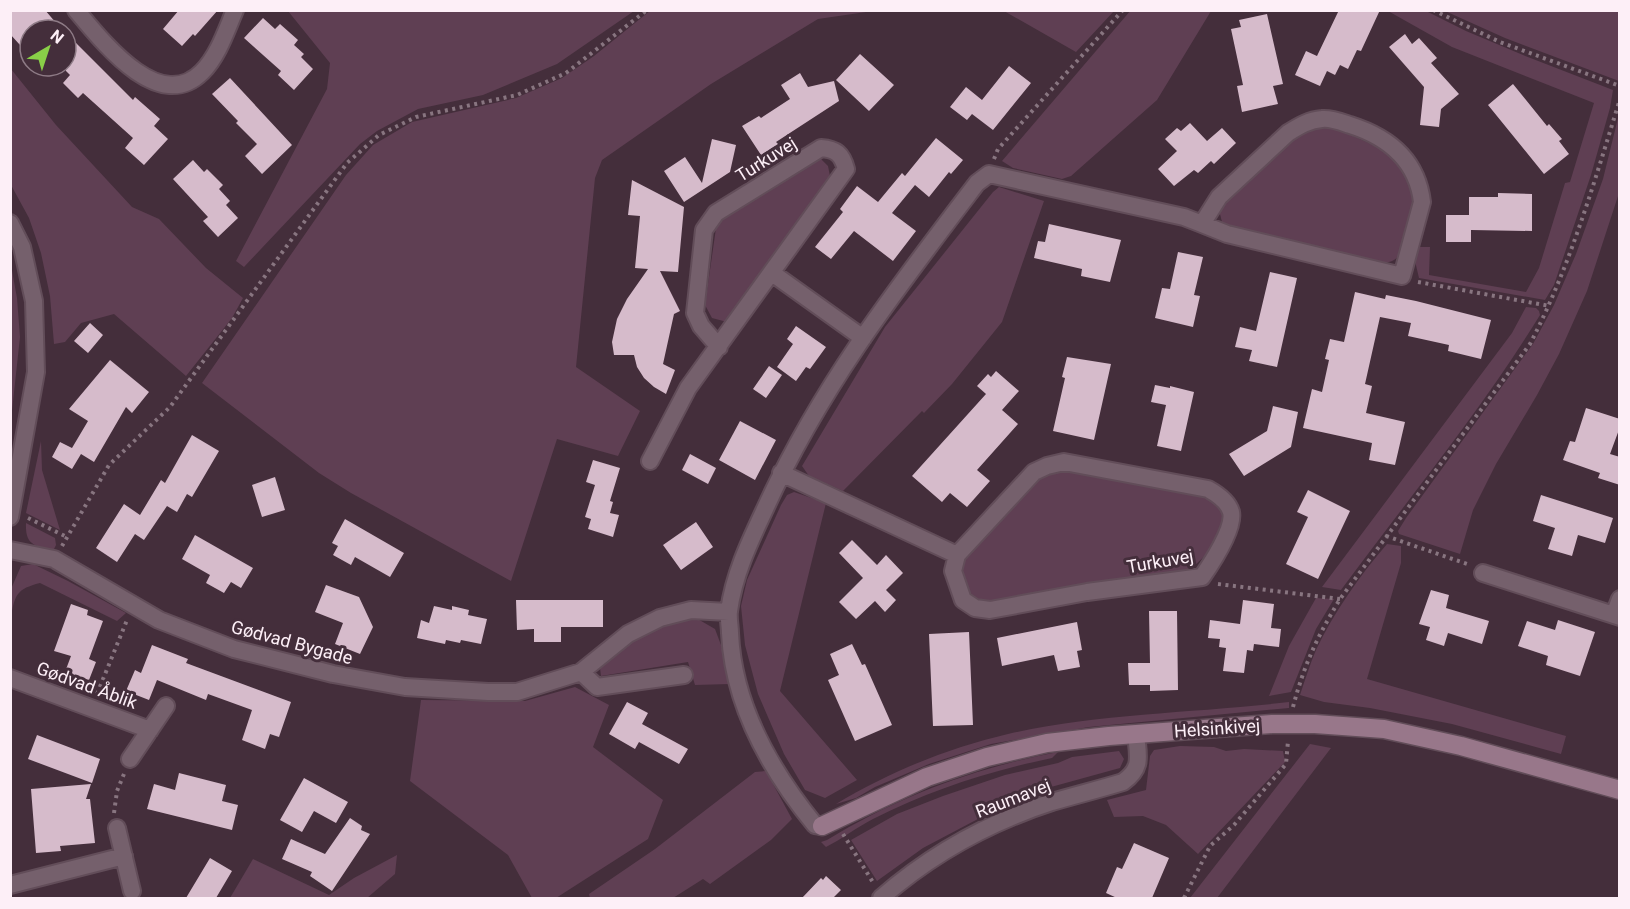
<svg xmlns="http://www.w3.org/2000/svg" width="1630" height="909" viewBox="0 0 1630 909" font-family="Roboto,sans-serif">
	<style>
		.green { fill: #5f3f53 }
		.building { fill: #d6bbcb }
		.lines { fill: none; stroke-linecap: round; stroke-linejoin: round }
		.street-casing { stroke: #624d59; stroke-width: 20 }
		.secondary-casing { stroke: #624d59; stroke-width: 21 }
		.path { stroke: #887580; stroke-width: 4; stroke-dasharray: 3 4.5; stroke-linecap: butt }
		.street { stroke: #75606c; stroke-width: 16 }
		.secondary { stroke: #98778a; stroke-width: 18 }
		.labels { text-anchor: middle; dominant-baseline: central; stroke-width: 6; stroke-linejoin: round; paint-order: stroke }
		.street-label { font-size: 18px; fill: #fdeff7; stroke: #442e3b }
	</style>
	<rect width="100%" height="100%" fill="#442e3b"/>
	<!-- green -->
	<path class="green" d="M651,10L873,11L818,19L711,84L602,160L595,178L576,367L640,411L618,456L557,439L511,581L351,493L319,473L202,383L346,175L373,145L412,122L516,98L562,78L594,56Z
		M1131,10L1211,11L1157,100L1071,176L1062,179L1013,168L1002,161Z
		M288,11H634L557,64L483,95L418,109L377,131L360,144L244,267L236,261L327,89L330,63Z
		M1004,11H1114L1076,52Z
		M1388,11H1426L1466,31L1523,55L1613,90L1610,108L1591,175L1554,285L1545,300L1419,278L1415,261L1419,247H1430L1429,275L1526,292L1539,268L1565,183L1570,182L1594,103L1452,47Z
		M1445,11H1619V81L1505,38Z
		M11,69L56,125L132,207L159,219L206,268L243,298L232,318L186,376L114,314L81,323L65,342L54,344L50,296L41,253L29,218L11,185Z
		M1619,114V193L1587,291L1559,354L1537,395L1496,464L1473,510L1460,554L1399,534L1398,531L1406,518L1533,344L1554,305L1576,254L1603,179Z
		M1320,127L1337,129L1387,151L1407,173L1413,201L1401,250C1398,259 1394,261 1385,263L1227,226L1222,222L1219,210L1224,203L1292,138L1304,131Z
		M821,159L828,166L830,176L734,317L727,322L712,318L705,305L716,228L719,221L808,163Z
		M999,187L1044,201L1002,322L952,384L924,413L922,411L843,491L809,476L802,466L885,327L993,192Z
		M11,265L17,298L20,337L11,420Z
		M1526,307L1536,308L1539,311L1540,315C1481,411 1408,499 1341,590L1322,587L1512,333Z
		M41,441L42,470L60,530L26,513Z
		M1069,469L1209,496L1222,512V521L1210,551L1193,567L1183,571L1086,583L989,602C968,601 958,578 964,559L1034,482L1044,476Z
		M794,492L826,503L780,691L857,780L825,798L805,790L784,754L758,694L745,645L741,606L747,580L781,505L787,495Z
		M26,523L55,538L56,545L53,551C35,545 25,546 26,523Z
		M1387,544L1401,546V563L1367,679L1566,736L1561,754L1452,724L1370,708L1324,702L1300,695C1305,680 1310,664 1316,650C1334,612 1360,575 1387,544Z
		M33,564L68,581L126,613L117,621L40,583C17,589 15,594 11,617V589L21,566Z
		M1316,598L1334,599L1316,629L1291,692L1269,696L1289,646Z
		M696,618L715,629L721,645L730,684L695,685L688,662L601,676L600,668L637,637L672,623Z
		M575,687L609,705L593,747L663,800L648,839L556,898H532L508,855L410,781L421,700L525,701Z
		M1289,702V708L1089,727L991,744L929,764L875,787L856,798L836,804C889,772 948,748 1008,734C1098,713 1197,713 1289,702Z
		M1310,744L1331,748L1217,898H1190Z
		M1180,746L1214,747L1226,751L1244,749L1283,751L1285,762L1198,854L1166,825L1143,816L1114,817L1107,800L1146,790L1150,756L1154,750Z
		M1119,751L1124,759L1120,768L1051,787L993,811L923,848L877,881L851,840L897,814L943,796L1005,775L1058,763L1072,757Z
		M1058,752L1052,758C990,771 930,790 873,819C857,827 842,839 826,847L821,842L827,840C899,796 975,768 1058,752Z
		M766,771L792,819L771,840L710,884L703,879L673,898H590L589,894L655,849L755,772Z
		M397,855L395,874L367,898H230L253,859L329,895L354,878Z"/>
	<!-- building -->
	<path class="building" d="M11,10H45L62,30H30V56L10,34Z
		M179,10H218L195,36L193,34L182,46L163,29Z
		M1339,10H1380L1361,51L1357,50L1348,69L1340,65L1335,75L1327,71L1320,86L1295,75L1306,51L1317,56Z
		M1267,14L1283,84L1273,86L1278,104L1242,112L1237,86L1243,85L1231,29L1241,27L1239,20Z
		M263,18L275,29L280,24L298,40L294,45L304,54L301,57L313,69L294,90L278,75L281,71L244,38Z
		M66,33L133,100L135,97L160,119L154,126L168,139L144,165L125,148L133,138L83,93L78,98L63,83L70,75L66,71Z
		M1405,34L1412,44L1419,38L1437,58L1431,63L1459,94L1441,109L1439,127L1420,125L1424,87L1389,47Z
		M860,54L894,85L869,111L836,80Z
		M1009,66L1031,83L993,130L972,114L967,120L950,107L966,87L982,100Z
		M800,73L808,87L834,81L839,101L776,142L778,144L761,155L742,126L759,116L761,118L790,99L781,85Z
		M230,78L292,145L262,174L245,156L257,144L236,123L238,121L212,94Z
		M1513,84L1547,126L1549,124L1562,139L1559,141L1569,154L1544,174L1488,105Z
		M1190,123L1207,141L1222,128L1236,143L1214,164L1211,161L1198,173L1194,170L1174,186L1158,169L1177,151L1165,139L1177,128L1181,131Z
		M936,138L963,160L951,174L949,172L929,197L915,185L892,213L916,231L893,261L854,231L831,259L815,247L843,212L840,209L857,186L878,202L902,173L905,176Z
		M712,139L736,145L730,172L684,202L664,171L685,157L702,183Z
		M193,160L204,172L207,169L223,185L219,189L230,201L226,205L238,218L218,237L203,221L208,217L173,179Z
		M632,180L684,207L678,272L660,271L680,311L674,314L663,364L675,370L666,394L654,387L644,378L637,367L634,355H614L612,342L617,319L627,299L648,269L635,268L640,216L628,215Z
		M1498,193L1532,194V231L1471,230V242H1446V215H1469V197H1498Z
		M1049,224L1121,240L1110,282L1081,276L1082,269L1034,258L1038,241L1045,242Z
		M1178,252L1203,257L1194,295L1200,296L1193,327L1155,318L1162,288L1170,289Z
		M1270,272L1297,278L1277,367L1249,361L1252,350L1235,347L1240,327L1256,331Z
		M1355,292L1385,299L1386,295L1416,301L1491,320L1481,359L1448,351L1449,345L1408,336L1411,323L1380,317L1365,384L1372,386L1366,413L1405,422L1395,465L1369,460L1372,443L1303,428L1312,389L1322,392L1329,360L1325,359L1330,339L1344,342Z
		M90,323L103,335L88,353L74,341Z
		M796,326L826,347L810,369L806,367L796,381L777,367L793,344L787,339Z
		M1067,357L1111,364L1094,440L1053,431L1065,378L1062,377Z
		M110,360L149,392L132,413L126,407L94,462L81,454L72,469L52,457L60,442L72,448L88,421L69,409Z
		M769,366L782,375L766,398L753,389Z
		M996,371L1019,391L1002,410L1018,424L977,470L990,481L967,507L950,493L942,502L912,476L986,394L977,386L988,374L991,377Z
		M1155,385L1170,388V386L1194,392L1181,451L1157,446L1166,405L1151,402Z
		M1273,406L1298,412L1291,447L1244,476L1229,454L1267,431Z
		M1586,408L1620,419V427L1610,454L1620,457V485L1598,478L1600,473L1563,460L1570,441L1575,442Z
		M740,421L776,440L755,480L719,460Z
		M192,435L219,451L192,497L187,494L177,512L167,506L144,540L135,534L117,562L96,548L124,504L140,515L161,480L165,483Z
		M690,454L716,468L708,484L682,470Z
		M593,460L620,468L610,501L613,502L610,513L619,515L613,537L588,529L591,519L585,517L595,485L586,482Z
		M275,477L285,510L262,517L252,485Z
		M1308,490L1350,511L1318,579L1286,564L1308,517L1297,512Z
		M1541,495L1613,518L1605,543L1578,535L1572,556L1548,549L1555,528L1533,521Z
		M345,519L404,553L390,577L355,557L351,565L333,555L338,546L332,543Z
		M696,522L713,547L681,570L663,545Z
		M195,535L253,568L241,588L231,582L224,593L206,583L210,575L182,559Z
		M852,540L877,565L886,555L903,573L886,590L896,600L885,612L875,601L856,619L839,602L863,578L839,553Z
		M326,585L359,597L373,627L360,654L335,644L343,623L315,612Z
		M1431,590L1449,595L1446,608L1489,621L1482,644L1448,633L1444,646L1426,640L1430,627L1419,624Z
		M516,600H603V627H561V642H534V629L517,630Z
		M1243,600L1274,604L1271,628L1281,629L1279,647L1254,644L1253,651L1247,650L1244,673L1223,671L1226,648L1219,647L1220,639L1208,638L1210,620L1240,624Z
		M71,604L88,610L87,615L103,621L89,659L96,662L89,680L65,672L71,656L54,651Z
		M434,606L452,610V606L469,610L468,615L487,619L481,644L461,640L460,643L446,640L445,644L417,638L421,620L429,623Z
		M1149,611H1177L1178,690L1150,691V685H1129L1128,663H1150Z
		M1558,620L1595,632L1580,676L1546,665L1548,656L1518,646L1527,621L1555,630Z
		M1077,622L1082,650L1077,651L1080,667L1058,671L1054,655L1002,666L997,638Z
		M969,632L973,725L933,726L929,634Z
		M852,644L862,665L865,664L892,725L855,741L828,680L839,675L830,654Z
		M152,645L188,659L186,663L291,702L279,737L270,734L265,749L242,740L252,710L208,694L206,700L157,680L149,700L126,691L135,670L141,673Z
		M627,702L648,713L642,724L688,749L679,764L639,742L635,749L609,734Z
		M37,735L100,759L92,783L28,759Z
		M179,773L226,785L222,801L238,805L232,830L147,809L154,784L175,790Z
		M304,778L348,802L336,823L314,811L302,832L280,820Z
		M91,784L86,799H90L95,843L60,846L61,851L36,853L31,789Z
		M350,818L362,826L361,830L370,834L332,891L310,876L312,872L282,859L291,839L325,854Z
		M1134,843L1169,858L1152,898H1117L1106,893L1117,867L1122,869Z
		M210,858L232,871L216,898H186Z
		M826,876L841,890L833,898H802L821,878L823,880Z"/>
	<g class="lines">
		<defs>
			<path id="street" d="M76,10C102,41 159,115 202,72C218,56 226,31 235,10
				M10,223L22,247L34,301L36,372L10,517
				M772,273L863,338
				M650,461L688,388L846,169C842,154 836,149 821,148L716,213L704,230L695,313L701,326L719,347
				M1064,462L1208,489C1217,494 1228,501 1231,512C1235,528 1211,564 1202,577L1087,592L990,610L975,608L963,600L953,571L957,555L1034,472L1047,466Z
				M781,473L957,555
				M10,550L54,559L159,620L234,649L333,674L405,687L488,692H517L581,672L628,634L660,618L691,610L729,612
				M1483,573L1620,617
				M1614,615L1620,599
				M581,672L597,687L684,675
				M10,678L150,730
				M130,759L166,706
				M822,826L815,825C771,771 733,704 730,633C730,626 728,618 729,611C734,574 750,541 765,509C820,387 897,288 977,183L989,174L1184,217L1202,224L1219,197L1288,133C1299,126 1309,120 1322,119C1331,118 1341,122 1350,125C1388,137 1417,160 1422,202L1402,276L1227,234L1202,224
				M117,828L132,891
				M10,885L124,856
				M881,898C930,855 990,822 1052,802C1076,795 1100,789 1123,782C1143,768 1138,756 1136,734"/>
			<path id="secondary" d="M822,826L927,777L987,757L1047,743L1109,736L1272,724H1315L1384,729L1461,746L1620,790"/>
		</defs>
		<!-- street casing -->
		<use href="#street" class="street-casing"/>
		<!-- secondary casing -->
		<use href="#secondary" class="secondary-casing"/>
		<!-- path -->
		<path class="path" d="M1433,10L1500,42L1620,86
			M994,159L998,149L1123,10
			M1418,282L1550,306
			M28,518L67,537
			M1386,536L1470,565
			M62,546L109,465L170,407L347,163L379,135L416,117L517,95L566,73L647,10
			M1218,584L1340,599
			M97,694L127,620
			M1293,707C1304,665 1317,637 1340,599L1530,344C1570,267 1594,183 1620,99
			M114,813L117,791L124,774
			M843,834L874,884
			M1184,898L1210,846L1234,825L1286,764L1288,741"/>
		<!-- street -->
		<use href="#street" class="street"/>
		<!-- secondary -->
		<use href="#secondary" class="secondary"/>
	</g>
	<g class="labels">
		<!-- street labels -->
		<g class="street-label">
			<text transform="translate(766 159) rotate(-32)">Turkuvej</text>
			<text transform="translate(1160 561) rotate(-10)">Turkuvej</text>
			<text transform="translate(292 642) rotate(15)">Gødvad Bygade</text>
			<text transform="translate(87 685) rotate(20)">Gødvad Åblik</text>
			<text transform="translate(1217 728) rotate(-4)">Helsinkivej</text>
			<text transform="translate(1013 798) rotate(-21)">Raumavej</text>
		</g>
	</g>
	<!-- border -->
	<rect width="1630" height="909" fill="none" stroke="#fdeff7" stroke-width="24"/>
	<!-- north arrow -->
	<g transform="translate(48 48) rotate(39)"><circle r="28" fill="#442e3b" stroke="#8e7b86" stroke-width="1.5"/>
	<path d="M0-4.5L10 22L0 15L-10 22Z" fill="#89cf48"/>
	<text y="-9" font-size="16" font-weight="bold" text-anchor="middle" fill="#fdeff7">N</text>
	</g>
</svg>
